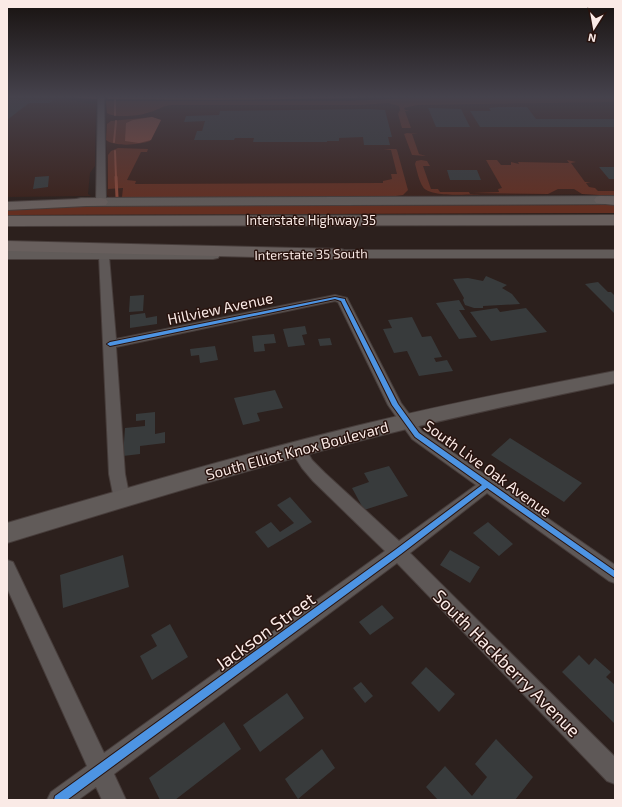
<svg xmlns="http://www.w3.org/2000/svg" width="622" height="807" viewBox="0 0 622 807" font-family="'Exo 2',sans-serif">
	<style>
		.built { fill: #3b211a }
		.green { fill: #642f21 }
		.water { fill: #8c4838 }
		.lines { fill: none; stroke-linecap: round; stroke-linejoin: round }
		.stream-far1 { stroke: #8c4838; stroke-width: 2 }
		.stream { stroke: #8c4838; stroke-width: 3 }
		.building { fill: #383b3c }
		.minor-casing { stroke: #473d3b; stroke-width: 2 }
		.secondary-casing { stroke: #473d3b; stroke-width: 2 }
		.motorway-casing { stroke: #473d3b; stroke-width: 2 }
		.minor { fill: #5e5857; fill-rule: evenodd }
		.secondary { fill: #615b59; fill-rule: evenodd }
		.motorway { fill: #685f5d; fill-rule: evenodd }
		.cycleway-casing { stroke: #28130e; stroke-width: 2 }
		.cycleway { fill: #4d94e3; fill-rule: evenodd }
		.labels { text-anchor: middle; dominant-baseline: central; stroke-width: 3; stroke-linejoin: round; paint-order: stroke }
		.far-street-label { font-size: 13px; fill: #faeae6; stroke: #28130e }
		.street-label { font-size: 15px; fill: #faeae6; stroke: #28130e }
		.near-street-label { font-size: 18px; fill: #faeae6; stroke: #28130e }
	</style>
	<rect width="100%" height="100%" fill="#2c201d"/>
	<!-- built -->
	<path class="built" d="M7,97H57L90,104L96,103L95,166L90,173L88,194L91,196L7,197Z
		M431,97H615V194L115,199L110,198L107,195L106,101H348Z"/>
	<!-- green -->
	<path class="green" d="M431,97H615V102L417,105L404,108L405,110H410L405,111L411,128H416H402L398,114L400,110L399,106L388,103L361,105H171C161,106 157,111 147,113C139,116 114,118 107,113L106,101H348Z
		M152,117L161,120L150,141C139,145 115,147 106,140L107,124L111,121Z
		M407,133L418,134H412L419,154L426,156L412,155L404,134Z
		M118,148L148,149L147,152H141L127,180L136,181L135,184L383,183V181L392,179L391,174H397L391,150L383,149H396L397,150L408,190L403,195L389,197H122L123,188L108,189V155L111,151Z
		M421,160L427,161L430,166H423L431,189H438L440,192H469L470,194H486C472,194 430,198 423,187C419,181 417,171 415,164L416,161Z
		M486,160H497L501,165H511V162L519,164L518,162L569,163L567,160L576,162L571,163L585,182H591L586,183L589,187L595,188L598,191H615V196L582,194L574,189H558L548,194L472,193L499,192L498,189L502,188Z
		M615,205V213L7,215V208L104,206Z"/>
	<!-- water -->
	<path class="water" d="M152,117L161,120L151,140L139,143L125,141L126,123L133,120Z"/>
	<g class="lines">
		<!-- stream-far1 -->
		<path class="stream-far1" d="M78,97L96,98
			M108,98L217,99L357,97
			M115,98V115
			M114,142L116,121
			M115,151L116,178"/>
		<!-- stream -->
		<path class="stream" d="M116,177L117,197"/>
	</g>
	<!-- building -->
	<path class="building" d="M7,99L53,100L49,103H29L7,120Z
		M498,107H527L536,119H615V127H480L470,111H491L489,108Z
		M428,108L461,109L470,127H436Z
		M369,109L385,110L392,137H388L390,145H364L363,137L339,138V141H327V142H253L254,138H235L234,140H194L197,131H202L205,121L184,122L186,116L219,115L220,111Z
		M599,167H615V179H609Z
		M447,170H477L481,180H450Z
		M49,176L48,187L33,189L35,177Z
		M486,276L507,285L502,288L512,294L520,304L483,306V308H474L465,305L463,300L464,298L453,279L468,278L483,281Z
		M598,282L608,292H611L615,296V314L585,284Z
		M144,295L143,311L129,312L130,296Z
		M459,300L465,310H459L477,337L459,339L436,303Z
		M497,308L500,312L526,308L547,332L491,341L470,312Z
		M145,313L146,318L157,316V324L130,328V315Z
		M412,317L422,337L431,336L442,357L434,358L436,362L447,360L453,371L419,376L407,351L394,353L383,329L392,328L388,320Z
		M305,326L307,334L302,335L305,345L288,347L283,329Z
		M274,334L276,343L264,344L265,351L254,352L252,336Z
		M330,338L332,345L320,346L318,339Z
		M215,346L218,360L200,363L199,355L191,356L190,349Z
		M275,390L283,408L257,413L260,421L243,425L234,398Z
		M155,412V434L165,432V443L140,446V454L123,456L125,428L145,426V420L136,421V414Z
		M510,438L582,483L564,502L491,455Z
		M389,466L408,496L364,510L352,488L369,482L364,473Z
		M290,497L312,522L268,548L255,532L271,522L280,532L294,523L277,505Z
		M488,522L513,544L499,556L473,533Z
		M450,550L480,567L470,583L440,565Z
		M123,555L129,587L63,608L60,575Z
		M382,605L394,618L370,635L359,622Z
		M170,624L188,657L152,680L140,656L157,646L151,635Z
		M579,655L589,665L595,658L611,672L606,677L615,685V724L562,672Z
		M426,667L455,694L439,712L411,683Z
		M361,682L373,696L365,703L353,688Z
		M287,693L304,718L260,752L243,725Z
		M224,722L241,749L175,800H160L149,778Z
		M496,739L533,777L515,800H438L426,787L445,766L472,796L487,777L475,764Z
		M322,749L335,768L298,799L285,779Z"/>
	<g class="lines">
		<defs>
			<path id="minor" d="M98,97H104L106,202L101,205L96,202Z
				M104,253L109,256L116,339L335,295L347,298L401,403L422,431L615,565V583L609,581L487,493L410,553L615,757V784L607,781L397,563L114,774L126,800H102L96,787L78,800H47L51,792L87,766L7,588V560L13,562L104,753L385,551L313,481L302,468L290,449L293,445L298,443L303,445L312,460L325,473L399,541L476,485L412,439L388,405L338,302L335,301L116,347L125,474L130,499L128,504L122,506L116,504L114,499L109,474L99,256Z"/>
			<path id="secondary" d="M615,196V204L81,206L76,205L74,202L76,199L81,198Z
				M321,250H615V258H321L316,257L314,254L316,251Z
				M7,251H213L218,252L220,255L218,258L213,259H7Z
				M615,371V383C529,401 444,419 359,441C241,471 124,507 7,543V523C123,489 239,455 356,426C442,405 528,388 615,371Z"/>
			<path id="motorway" d="M601,196L615,197V205L596,203L594,200L596,197Z
				M101,198L106,199L108,202L106,205L7,210V202Z
				M615,215V225L7,226V216Z
				M7,241L341,249L347,251L349,254L347,257L341,259L7,251Z"/>
		</defs>
		<!-- minor casing -->
		<use href="#minor" class="minor-casing"/>
		<!-- secondary casing -->
		<use href="#secondary" class="secondary-casing"/>
		<!-- motorway casing -->
		<use href="#motorway" class="motorway-casing"/>
		<!-- minor -->
		<use href="#minor" class="minor"/>
		<!-- secondary -->
		<use href="#secondary" class="secondary"/>
		<!-- motorway -->
		<use href="#motorway" class="motorway"/>
		<defs>
			<path id="cycleway" d="M335,297L345,299V300L398,404L419,433L615,571V578L487,488L401,554L67,800H54L55,796L395,550L482,485L415,437L392,405L341,301L335,299L110,346L107,344L110,342Z"/>
		</defs>
		<!-- cycleway casing -->
		<use href="#cycleway" class="cycleway-casing"/>
		<!-- cycleway -->
		<use href="#cycleway" class="cycleway"/>
	</g>
	<!-- sky -->
	<linearGradient id="sky" x2="0" y2="1"><stop stop-color="#181210"/><stop offset="0.46" stop-color="#45424c"/><stop offset="1" stop-color="#45424c" stop-opacity="0"/></linearGradient>
	<rect width="622" height="210" fill="url(#sky)"/>
	<g class="labels">
		<!-- far-street labels -->
		<g class="far-street-label">
			<text x="311" y="220">Interstate Highway 35</text>
			<text transform="translate(311 254) rotate(-1)">Interstate 35 South</text>
		</g>
		<!-- street labels -->
		<g class="street-label">
			<text transform="translate(220 308) rotate(-12)">Hillview Avenue</text>
			<text transform="translate(297 450) rotate(-15)">South Elliot Knox Boulevard</text>
			<text transform="translate(488 468) rotate(36)">South Live Oak Avenue</text>
		</g>
		<!-- near-street labels -->
		<g class="near-street-label">
			<text transform="translate(265 631) rotate(-36)">Jackson Street</text>
			<text transform="translate(507 663) rotate(45)">South Hackberry Avenue</text>
		</g>
	</g>
	<!-- border -->
	<rect width="622" height="807" fill="none" stroke="#faeae6" stroke-width="16"/>
	<!-- north arrow -->
	<g transform="translate(594 28) rotate(191)" stroke="#28130e" stroke-width="3" paint-order="stroke">
	<path d="M0-3L7 15L0 10L-7 15Z" fill="#faeae6"/>
	<text y="-6" font-size="11" font-weight="bold" text-anchor="middle" fill="#faeae6">N</text>
	</g>
</svg>
